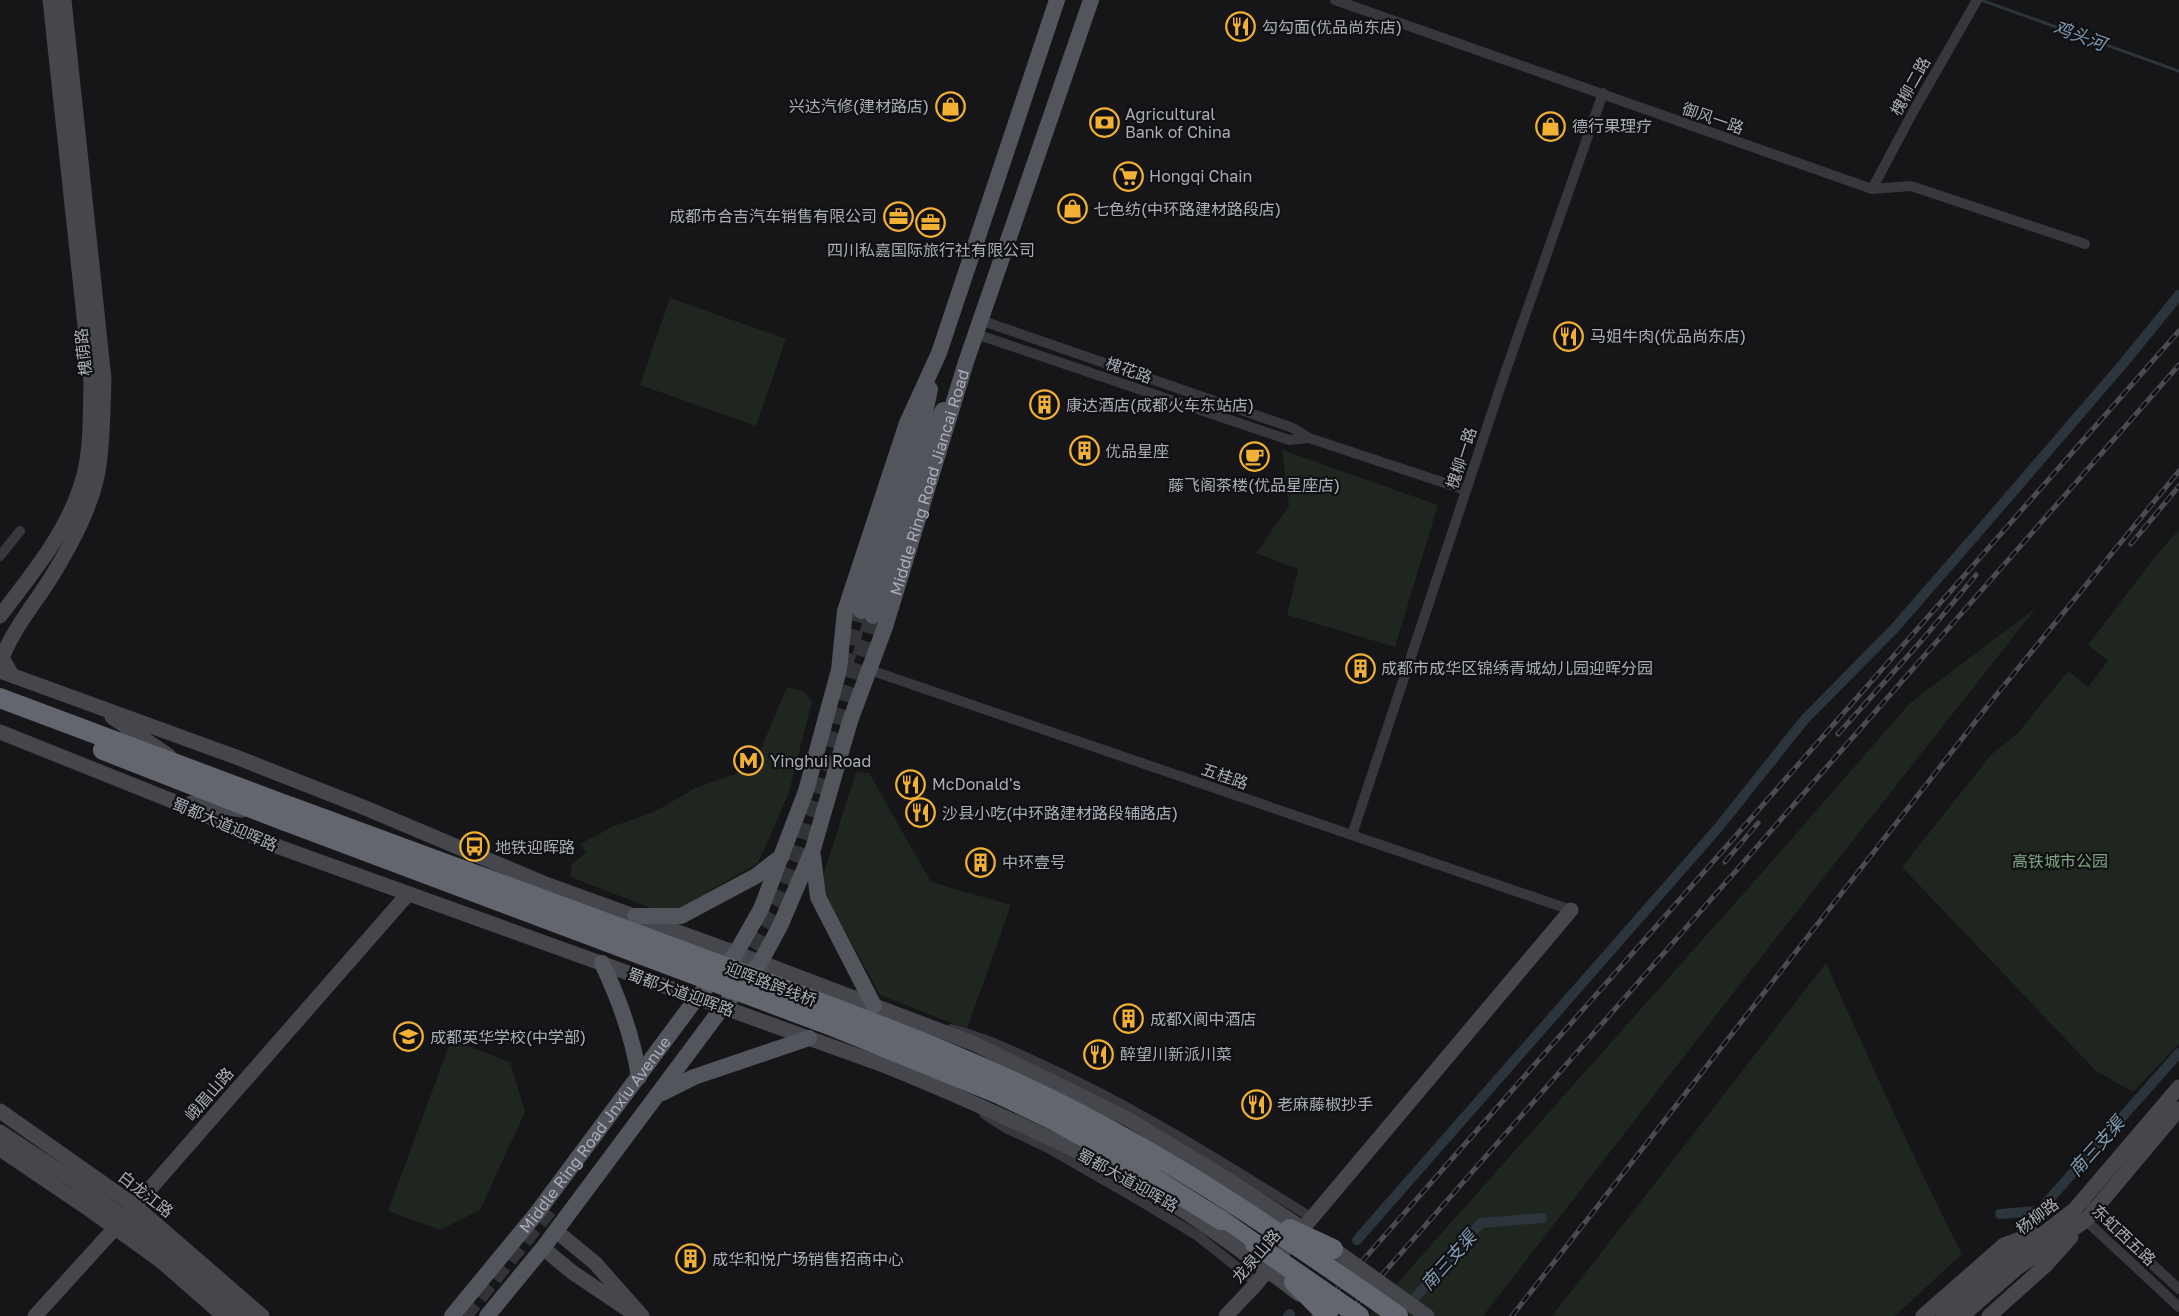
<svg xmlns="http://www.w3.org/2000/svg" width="2179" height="1316" viewBox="0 0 2179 1316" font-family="'Golos Text','Noto Sans SC',sans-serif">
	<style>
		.green { fill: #1e261f }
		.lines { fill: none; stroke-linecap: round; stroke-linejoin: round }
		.stream { stroke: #2c353c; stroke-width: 3 }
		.canal { stroke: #2c353c; stroke-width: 10 }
		.primary-tunnel { stroke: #333438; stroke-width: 16; stroke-dasharray: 16 8; stroke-linecap: butt }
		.street { stroke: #37383d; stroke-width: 10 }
		.secondary { stroke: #45474d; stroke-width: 15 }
		.primary { stroke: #53555c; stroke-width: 16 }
		.highway { stroke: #63666e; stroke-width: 20 }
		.rail-casing { stroke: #4a4c52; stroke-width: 5 }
		.rail { stroke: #111113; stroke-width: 3; stroke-dasharray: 9; stroke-linecap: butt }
		.secondary-bridge { stroke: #45474d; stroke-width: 15 }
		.highway-bridge { stroke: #63666e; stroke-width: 20 }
		.labels { text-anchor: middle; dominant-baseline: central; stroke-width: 4.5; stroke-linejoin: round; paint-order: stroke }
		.poi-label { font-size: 16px; fill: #a8adb8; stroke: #111113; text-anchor: start }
		.street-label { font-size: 16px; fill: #a8adb8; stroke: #111113 }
		.park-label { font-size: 16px; fill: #7fa381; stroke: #111113 }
		.water-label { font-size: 18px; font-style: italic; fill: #7f9bb3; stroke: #111113 }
	</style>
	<rect width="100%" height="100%" fill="#161618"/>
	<!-- green -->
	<path class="green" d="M670,298L786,339L756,426L640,385Z
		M1282,450L1438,505L1395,647L1287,615L1298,569L1256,553L1289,506Z
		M2179,530V1044L2133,1092L2096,1071L1902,867L1991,755L2018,733L2068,671L2088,687L2108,661L2088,645L2157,554Z
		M2036,608L1772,943L1483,1316H1368L1768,866L1910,703Z
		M787,687L803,691L812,702L788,795L758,863L676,910L659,911L570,877L572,864L586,853L580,844L614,826L654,812L695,788L753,768Z
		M856,772L869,773L931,882L1011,905L967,1029L880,995L825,894L823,876Z
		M1826,963C1870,1061 1913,1158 1962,1254L1895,1316H1552Z
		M451,1040L510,1062L525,1112L480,1210L440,1230L388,1211Z"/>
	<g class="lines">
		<!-- stream -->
		<path class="stream" d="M1981,0L2179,71"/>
		<!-- canal -->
		<path class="canal" d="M2000,1214L2039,1211L2179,1053
			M1357,1240L1718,828L1805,719L1893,630L1980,530L2122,365L2179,295
			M1406,1308L1481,1223L1542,1218
			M1288,1316L1290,1314"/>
		<!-- primary-tunnel -->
		<path class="primary-tunnel" d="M844,668L861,611
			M739,968L779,898L798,851L873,616
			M464,1316L553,1205"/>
		<!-- street -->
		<path class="street" d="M1335,0L1872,189L1911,186L2085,244
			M1872,189L1914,110L1977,0
			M980,320L1293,428L1309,438L1466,490
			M976,334L1289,440L1309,438
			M0,556L20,531
			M870,670L1571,910
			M1352,835L1504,376L1603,93
			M951,1029C984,1037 1014,1052 1045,1066C1138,1109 1224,1163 1312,1218
			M984,1114L1006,1128L1048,1148L1142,1202L1198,1236L1257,1283
			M2089,1206L2179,1289
			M2081,1216L2179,1307"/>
		<!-- secondary -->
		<path class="secondary" d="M0,616C31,575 64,536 80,488C92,455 90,417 91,382L50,0
			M0,671L236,757L363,807L543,883L736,953L975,1044L1128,1119L1157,1137
			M12,675L2,658C13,629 36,602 52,576C72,543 93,505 99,466C103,437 103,408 104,379L64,0
			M112,717L169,756
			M0,732L170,800L279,847L886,1066C960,1096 1033,1129 1105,1165
			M191,803L242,810
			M0,1111L135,1206L262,1316
			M0,1149L83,1205L161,1261L224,1316
			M556,1231L595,1263L642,1316
			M543,1248L572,1272L630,1311
			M35,1316L135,1206L408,894
			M1226,1316L1257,1283L1571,910
			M1923,1316L2004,1245L2033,1234
			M1943,1316L2010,1259L2074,1210L2179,1087
			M1962,1316L2017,1268L2086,1220L2179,1109
			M1989,1316L2046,1265L2071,1237"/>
		<!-- primary -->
		<g class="primary">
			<path d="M861,611L922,427L930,389"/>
			<path d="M873,616L933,430L943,410"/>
			<path d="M813,856L818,897L874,1006"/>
			<path d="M635,916H681L756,876L782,856"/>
			<path d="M602,963C619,999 633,1037 639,1077"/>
			<path d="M662,1093L694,1077L809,1038"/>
			<path id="s1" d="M452,1316L536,1214L696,999L736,953L761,909L806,791L839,670L845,611L907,423L939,353L1057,0"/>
			<path id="s2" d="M487,1316L543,1248L722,1008L760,963L780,926L813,849L850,721L885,627L966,362L1091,0"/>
		</g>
		<!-- highway -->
		<path class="highway" d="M0,698L291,807
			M103,750L285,821
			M1206,1213L1221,1220L1255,1244"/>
		<defs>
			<path id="rail" d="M2131,544L2179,486
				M1838,734L1923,639L1976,575
				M1725,862L1758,823
				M1314,1316L2179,331
				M1346,1316L2179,365
				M1512,1316L1993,699L2179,471"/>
		</defs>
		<!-- rail casing -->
		<use href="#rail" class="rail-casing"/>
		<!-- rail -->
		<use href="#rail" class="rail"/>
		<!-- secondary-bridge -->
		<path class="secondary-bridge" d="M0,1132L73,1180L143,1231L243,1316
			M1157,1137L1235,1184L1305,1230
			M1105,1165C1174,1200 1237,1247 1299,1294
			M1325,1243L1427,1316"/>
		<!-- highway-bridge -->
		<path class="highway-bridge" d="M291,807C443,863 595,918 747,975C852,1015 959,1053 1060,1104C1179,1163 1289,1239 1398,1316
			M285,821L837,1028L999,1094L1055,1121L1115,1154L1221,1220
			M1290,1229L1333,1249
			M1255,1244L1359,1316
			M1294,1282L1328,1316"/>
	</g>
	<!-- icons -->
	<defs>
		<symbol id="restaurant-ring" viewBox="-11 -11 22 22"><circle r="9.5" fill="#111113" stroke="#f2b134" stroke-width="1.5"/><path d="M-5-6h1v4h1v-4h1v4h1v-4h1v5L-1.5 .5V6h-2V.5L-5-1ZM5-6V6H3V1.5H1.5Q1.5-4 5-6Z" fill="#f2b134"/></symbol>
		<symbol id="shop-ring" viewBox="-11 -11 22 22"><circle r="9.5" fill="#111113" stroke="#f2b134" stroke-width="1.5"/><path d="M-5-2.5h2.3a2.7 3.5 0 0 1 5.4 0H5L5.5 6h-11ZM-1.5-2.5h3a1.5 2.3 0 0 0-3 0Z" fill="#f2b134"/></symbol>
		<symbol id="bank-ring" viewBox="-11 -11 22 22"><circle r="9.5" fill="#111113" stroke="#f2b134" stroke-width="1.5"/><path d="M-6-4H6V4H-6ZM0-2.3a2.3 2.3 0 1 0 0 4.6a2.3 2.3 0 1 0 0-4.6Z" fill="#f2b134"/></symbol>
		<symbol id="supermarket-ring" viewBox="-11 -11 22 22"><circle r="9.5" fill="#111113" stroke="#f2b134" stroke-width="1.5"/><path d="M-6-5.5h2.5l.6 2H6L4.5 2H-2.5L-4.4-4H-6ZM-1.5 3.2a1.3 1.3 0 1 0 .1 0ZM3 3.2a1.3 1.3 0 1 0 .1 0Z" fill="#f2b134"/></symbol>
		<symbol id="office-ring" viewBox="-11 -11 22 22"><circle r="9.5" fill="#111113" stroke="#f2b134" stroke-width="1.5"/><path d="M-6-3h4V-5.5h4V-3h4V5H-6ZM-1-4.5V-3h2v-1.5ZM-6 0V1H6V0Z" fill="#f2b134"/></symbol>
		<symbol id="building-ring" viewBox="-11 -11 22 22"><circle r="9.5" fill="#111113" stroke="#f2b134" stroke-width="1.5"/><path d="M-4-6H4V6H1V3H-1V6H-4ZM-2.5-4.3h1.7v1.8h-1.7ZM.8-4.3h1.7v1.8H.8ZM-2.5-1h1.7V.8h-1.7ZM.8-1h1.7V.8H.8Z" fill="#f2b134"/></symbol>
		<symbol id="cafe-ring" viewBox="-11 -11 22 22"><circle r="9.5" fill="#111113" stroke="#f2b134" stroke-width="1.5"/><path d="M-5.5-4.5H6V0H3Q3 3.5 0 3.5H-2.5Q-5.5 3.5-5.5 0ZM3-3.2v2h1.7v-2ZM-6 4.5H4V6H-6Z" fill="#f2b134"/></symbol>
		<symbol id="metro-ring" viewBox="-11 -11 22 22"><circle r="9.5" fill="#111113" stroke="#f2b134" stroke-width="1.5"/><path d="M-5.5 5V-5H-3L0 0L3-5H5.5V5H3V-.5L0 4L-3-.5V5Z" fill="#f2b134"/></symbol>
		<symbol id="bus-ring" viewBox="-11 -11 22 22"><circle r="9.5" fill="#111113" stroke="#f2b134" stroke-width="1.5"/><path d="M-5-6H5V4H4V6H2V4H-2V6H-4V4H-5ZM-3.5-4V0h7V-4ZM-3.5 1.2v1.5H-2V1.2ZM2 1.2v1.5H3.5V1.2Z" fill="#f2b134"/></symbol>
		<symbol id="school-ring" viewBox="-11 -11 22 22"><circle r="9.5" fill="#111113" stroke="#f2b134" stroke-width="1.5"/><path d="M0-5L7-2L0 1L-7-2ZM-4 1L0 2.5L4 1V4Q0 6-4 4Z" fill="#f2b134"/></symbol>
	</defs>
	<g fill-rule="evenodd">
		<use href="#restaurant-ring" x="1224" y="10" width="33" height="33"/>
		<use href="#shop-ring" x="934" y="90" width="33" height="33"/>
		<use href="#bank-ring" x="1088" y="106" width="33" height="33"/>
		<use href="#shop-ring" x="1534" y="110" width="33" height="33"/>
		<use href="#supermarket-ring" x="1112" y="160" width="33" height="33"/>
		<use href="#shop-ring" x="1056" y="192" width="33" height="33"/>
		<use href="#office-ring" x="882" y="200" width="33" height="33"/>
		<use href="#office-ring" x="914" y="206" width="33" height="33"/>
		<use href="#restaurant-ring" x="1552" y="320" width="33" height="33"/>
		<use href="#building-ring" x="1028" y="388" width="33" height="33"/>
		<use href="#building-ring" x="1068" y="434" width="33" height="33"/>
		<use href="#cafe-ring" x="1238" y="440" width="33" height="33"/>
		<use href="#building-ring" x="1344" y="652" width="33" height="33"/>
		<use href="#metro-ring" x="732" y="744" width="33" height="33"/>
		<use href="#restaurant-ring" x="894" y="768" width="33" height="33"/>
		<use href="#restaurant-ring" x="904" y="796" width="33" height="33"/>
		<use href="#bus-ring" x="458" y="830" width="33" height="33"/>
		<use href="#building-ring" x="964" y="846" width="33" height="33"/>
		<use href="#building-ring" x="1112" y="1002" width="33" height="33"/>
		<use href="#school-ring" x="392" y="1020" width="33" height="33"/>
		<use href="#restaurant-ring" x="1082" y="1038" width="33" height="33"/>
		<use href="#restaurant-ring" x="1240" y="1088" width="33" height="33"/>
		<use href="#building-ring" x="674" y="1242" width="33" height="33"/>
	</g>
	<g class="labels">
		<!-- poi labels -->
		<g class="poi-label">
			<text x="1262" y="27">勾勾面(优品尚东店)</text>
			<text x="929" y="106" text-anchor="end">兴达汽修(建材路店)</text>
			<text x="1125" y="114">Agricultural<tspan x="1125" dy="18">Bank of China</tspan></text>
			<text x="1572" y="126">德行果理疗</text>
			<text x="1149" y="176">Hongqi Chain</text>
			<text x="1093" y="209">七色纺(中环路建材路段店)</text>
			<text x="877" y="216" text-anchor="end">成都市合吉汽车销售有限公司</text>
			<text x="931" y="250" text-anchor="middle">四川私嘉国际旅行社有限公司</text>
			<text x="1590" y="336">马姐牛肉(优品尚东店)</text>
			<text x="1066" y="405">康达酒店(成都火车东站店)</text>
			<text x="1105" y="451">优品星座</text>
			<text x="1254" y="485" text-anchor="middle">藤飞阁茶楼(优品星座店)</text>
			<text x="1381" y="668">成都市成华区锦绣青城幼儿园迎晖分园</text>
			<text x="770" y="761">Yinghui Road</text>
			<text x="932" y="784">McDonald's</text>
			<text x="942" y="813">沙县小吃(中环路建材路段辅路店)</text>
			<text x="495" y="847">地铁迎晖路</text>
			<text x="1002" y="862">中环壹号</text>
			<text x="1150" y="1019">成都X阆中酒店</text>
			<text x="430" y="1037">成都英华学校(中学部)</text>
			<text x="1120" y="1054">醉望川新派川菜</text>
			<text x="1277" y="1104">老麻藤椒抄手</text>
			<text x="712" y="1259">成华和悦广场销售招商中心</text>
		</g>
		<!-- street labels -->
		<g class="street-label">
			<text transform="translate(1910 86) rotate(-61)">槐柳二路</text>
			<text transform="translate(1713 118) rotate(19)">御风一路</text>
			<text transform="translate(83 352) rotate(-96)">槐荫路</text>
			<text transform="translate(1129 370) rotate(19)">槐花路</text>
			<text transform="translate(1461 458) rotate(-72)">槐柳一路</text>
			<text stroke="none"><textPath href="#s2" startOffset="957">Middle Ring Road Jiancai Road</textPath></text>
			<text transform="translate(1225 776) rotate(19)">五桂路</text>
			<text transform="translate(225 824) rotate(23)">蜀都大道迎晖路</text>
			<text transform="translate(771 984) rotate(21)">迎晖路跨线桥</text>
			<text transform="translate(681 992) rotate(20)">蜀都大道迎晖路</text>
			<text transform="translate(209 1094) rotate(-49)">峨眉山路</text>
			<text stroke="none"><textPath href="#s1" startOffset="231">Middle Ring Road Jnxiu Avenue</textPath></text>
			<text transform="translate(1128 1180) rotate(29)">蜀都大道迎晖路</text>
			<text transform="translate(146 1194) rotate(38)">白龙江路</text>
			<text transform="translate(2037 1216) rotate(-37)">杨柳路</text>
			<text transform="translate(2124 1235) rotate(43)">东虹西五路</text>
			<text transform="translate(1256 1256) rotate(-49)">龙泉山路</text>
		</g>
		<!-- park labels -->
		<g class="park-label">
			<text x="2060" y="861">高铁城市公园</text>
		</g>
		<!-- water labels -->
		<g class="water-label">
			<text transform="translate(2080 35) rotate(20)">鸡头河</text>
			<text transform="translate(2096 1146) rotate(-48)">南三支渠</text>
			<text transform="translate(1448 1260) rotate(-48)">南三支渠</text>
		</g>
	</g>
</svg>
